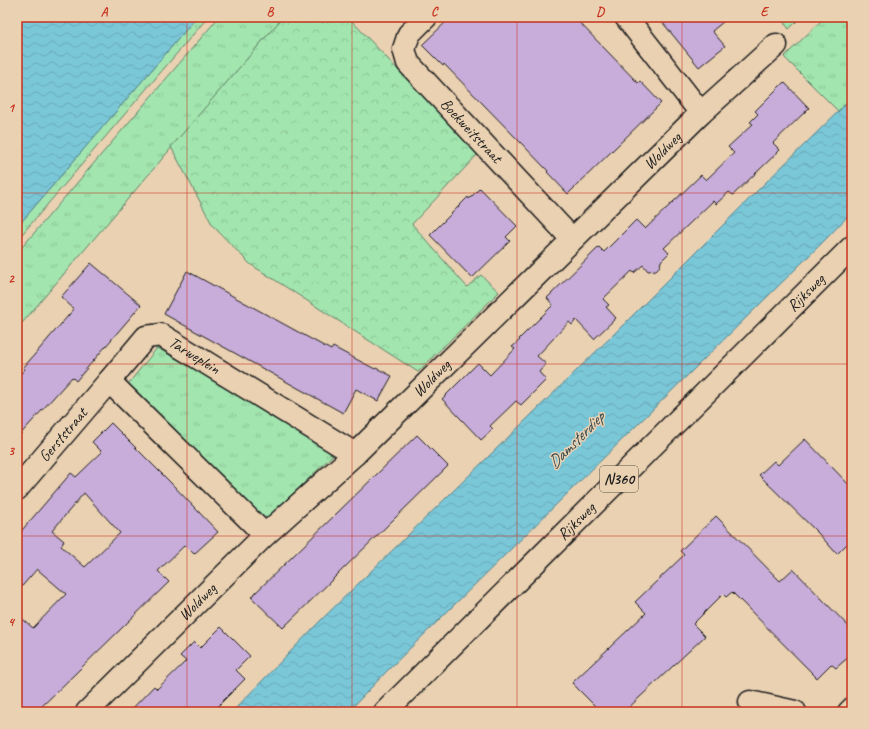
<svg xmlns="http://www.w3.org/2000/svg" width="869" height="729" viewBox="0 0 869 729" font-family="Caveat,sans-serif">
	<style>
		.grass { fill: url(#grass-tufts); stroke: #5f8066 }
		.forest { fill: url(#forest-crowns); stroke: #5f8066 }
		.water { fill: url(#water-waves); stroke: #54838d }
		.building { fill: #c8adda; stroke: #1c1c1c; fill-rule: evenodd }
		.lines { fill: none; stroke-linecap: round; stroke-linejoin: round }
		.minor-casing { stroke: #1c1c1c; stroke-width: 25 }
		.major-casing { stroke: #1c1c1c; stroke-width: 25 }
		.minor { stroke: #ead1b2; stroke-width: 22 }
		.major { stroke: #ead1b2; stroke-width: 22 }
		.grid { fill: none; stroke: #c8321e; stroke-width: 1; stroke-opacity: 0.55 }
		.labels { text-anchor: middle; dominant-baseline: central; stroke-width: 3; stroke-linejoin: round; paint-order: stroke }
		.shield { fill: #ead1b2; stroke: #5a5249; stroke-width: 1 }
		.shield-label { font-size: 15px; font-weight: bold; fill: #1c1c1c }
		.street-label { font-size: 16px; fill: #1c1c1c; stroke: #ead1b2 }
		.water-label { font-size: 17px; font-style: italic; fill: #34474b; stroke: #ead1b2 }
		.neatline { fill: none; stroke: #c8321e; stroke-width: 1.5 }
		.grid-label { font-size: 13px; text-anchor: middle; font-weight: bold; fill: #c8321e }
	</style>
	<defs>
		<pattern id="grass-tufts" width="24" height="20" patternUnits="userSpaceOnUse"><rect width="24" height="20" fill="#a2e5af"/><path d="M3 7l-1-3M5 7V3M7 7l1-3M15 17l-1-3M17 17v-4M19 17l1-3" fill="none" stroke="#8bc496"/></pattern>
		<pattern id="forest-crowns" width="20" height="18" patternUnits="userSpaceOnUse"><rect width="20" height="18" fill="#a2e5af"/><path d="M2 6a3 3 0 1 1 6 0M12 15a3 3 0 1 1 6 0" fill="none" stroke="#8bc496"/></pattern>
		<pattern id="water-waves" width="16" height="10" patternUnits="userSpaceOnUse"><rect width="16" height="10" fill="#7ac7d8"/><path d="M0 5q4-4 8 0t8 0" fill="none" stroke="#69aab9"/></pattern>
	</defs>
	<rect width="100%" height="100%" fill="#ead1b2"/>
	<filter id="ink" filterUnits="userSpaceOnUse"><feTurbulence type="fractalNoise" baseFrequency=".025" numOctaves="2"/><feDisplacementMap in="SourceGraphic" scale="8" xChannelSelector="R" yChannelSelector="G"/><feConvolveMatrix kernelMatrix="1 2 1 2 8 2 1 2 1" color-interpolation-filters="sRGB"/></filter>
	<g filter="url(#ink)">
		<!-- grass -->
		<path class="grass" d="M197,17H208L17,240V227Z
			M219,17H283L17,329V253Z
			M780,17H801L789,29Z
			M825,17H852V98L838,111L784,57Z
			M157,348L312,435L335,453L266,520L128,384Z"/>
		<!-- forest -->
		<path class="forest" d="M283,17H348L478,154L412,224L467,287L481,275L499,292L418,372L250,264L213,226L171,147Z"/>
		<!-- water -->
		<path class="water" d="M17,17H197L17,227Z
			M852,98V212L821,244L386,672L348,712H232L321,620L614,334L760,188Z"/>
		<!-- building -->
		<path class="building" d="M451,17H574L638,83L640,81L661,103L568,194L547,172L548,171L522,144L444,64L443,66L422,45Z
			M658,17H729L712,31L725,46L699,67Z
			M784,82L809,108L773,143L780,150L733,195L729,192L716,204L713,201L664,248L669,253L661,261L660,266L656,270L648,271L643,265L634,273L632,271L603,299L609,305L606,307L616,318L594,339L576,320L572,325L569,322L537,356L546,364L539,372L546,380L521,405L516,401L490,426L493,429L481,440L442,399L478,363L490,375L515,349L512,347L520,340L519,339L553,305L547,298L599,247L604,252L636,220L645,229L701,175L706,180L734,153L728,147L753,124L750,122L758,114L755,111Z
			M480,188L517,226L506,237L510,241L472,278L430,235L468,197L469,199Z
			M91,263L141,305L76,381L72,377L17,438V378L25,369L23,368L74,309L61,297Z
			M187,271L331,350L333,347L375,369L376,368L392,376L378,401L356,389L343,413L164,314Z
			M111,423L170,482L218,532L194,554L185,545L158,571L169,582L36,712H17V614L33,628L66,594L37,569L17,592V536L71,473L76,477L102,452L92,442ZM84,493L120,533L85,567L61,546L64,541L52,531Z
			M417,435L448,466L283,628L251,597Z
			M805,439L852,488V539L837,554L818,533L759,475L774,461L778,465Z
			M716,516L780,581L793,569L852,630V654L836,668L831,664L817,678L732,592L726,597L723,594L693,624L705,636L624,712H601L572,683L646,613L635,602L684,555L680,551Z
			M221,627L250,656L236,670L245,679L212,712H129L154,686L157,689L186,661L180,656L194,642L200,648Z"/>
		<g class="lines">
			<defs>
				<g id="minor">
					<path id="s1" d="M426,17L409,34L404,49L408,63L572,239"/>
					<path d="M626,17L701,113"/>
					<path id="s2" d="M17,489L109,381"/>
					<path id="s3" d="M265,535L109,381L146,337L161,335L355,454"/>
					<path d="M750,702L795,712"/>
					<path id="s4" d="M87,712L265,535L355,454L701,113L776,45"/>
					<path d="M849,712L852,709"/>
				</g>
				<g id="major">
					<path id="s5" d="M385,712L852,247"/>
				</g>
			</defs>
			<!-- minor casing -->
			<use href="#minor" class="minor-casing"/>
			<!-- major casing -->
			<use href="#major" class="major-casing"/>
			<!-- minor -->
			<use href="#minor" class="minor"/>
			<!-- major -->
			<use href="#major" class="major"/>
		</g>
	</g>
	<!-- grid -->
	<path class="grid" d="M187,17V712M352,17V712M517,17V712M682,17V712M17,193H852M17,364H852M17,536H852"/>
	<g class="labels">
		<!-- shield labels -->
		<rect class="shield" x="600" y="466" width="38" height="26" rx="3"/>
		<g class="shield-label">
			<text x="619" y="479">N360</text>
		</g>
		<!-- street labels -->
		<g class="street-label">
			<text stroke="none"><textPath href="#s1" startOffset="147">Boekweitstraat</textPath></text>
			<text stroke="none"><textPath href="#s4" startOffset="804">Woldweg</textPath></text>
			<text stroke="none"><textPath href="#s5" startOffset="594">Rijksweg</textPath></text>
			<text stroke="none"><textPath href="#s3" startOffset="331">Tarweplein</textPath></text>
			<text stroke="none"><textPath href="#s4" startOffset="480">Woldweg</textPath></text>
			<text stroke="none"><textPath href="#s2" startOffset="71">Gerststraat</textPath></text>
			<text stroke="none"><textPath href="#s5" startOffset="270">Rijksweg</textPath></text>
			<text stroke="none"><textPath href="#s4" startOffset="156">Woldweg</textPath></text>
		</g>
		<!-- water labels -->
		<g class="water-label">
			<text transform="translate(576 440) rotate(-45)">Damsterdiep</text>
		</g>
	</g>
	<!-- margin -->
	<rect width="869" height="729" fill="none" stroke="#ead1b2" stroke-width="44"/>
	<rect x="22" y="22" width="825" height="685" class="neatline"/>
	<g class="grid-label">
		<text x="104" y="16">A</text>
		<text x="270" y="16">B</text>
		<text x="434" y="16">C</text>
		<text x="600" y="16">D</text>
		<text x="764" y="16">E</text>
		<text x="11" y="112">1</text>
		<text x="11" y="283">2</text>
		<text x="11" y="455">3</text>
		<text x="11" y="626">4</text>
	</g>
</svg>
